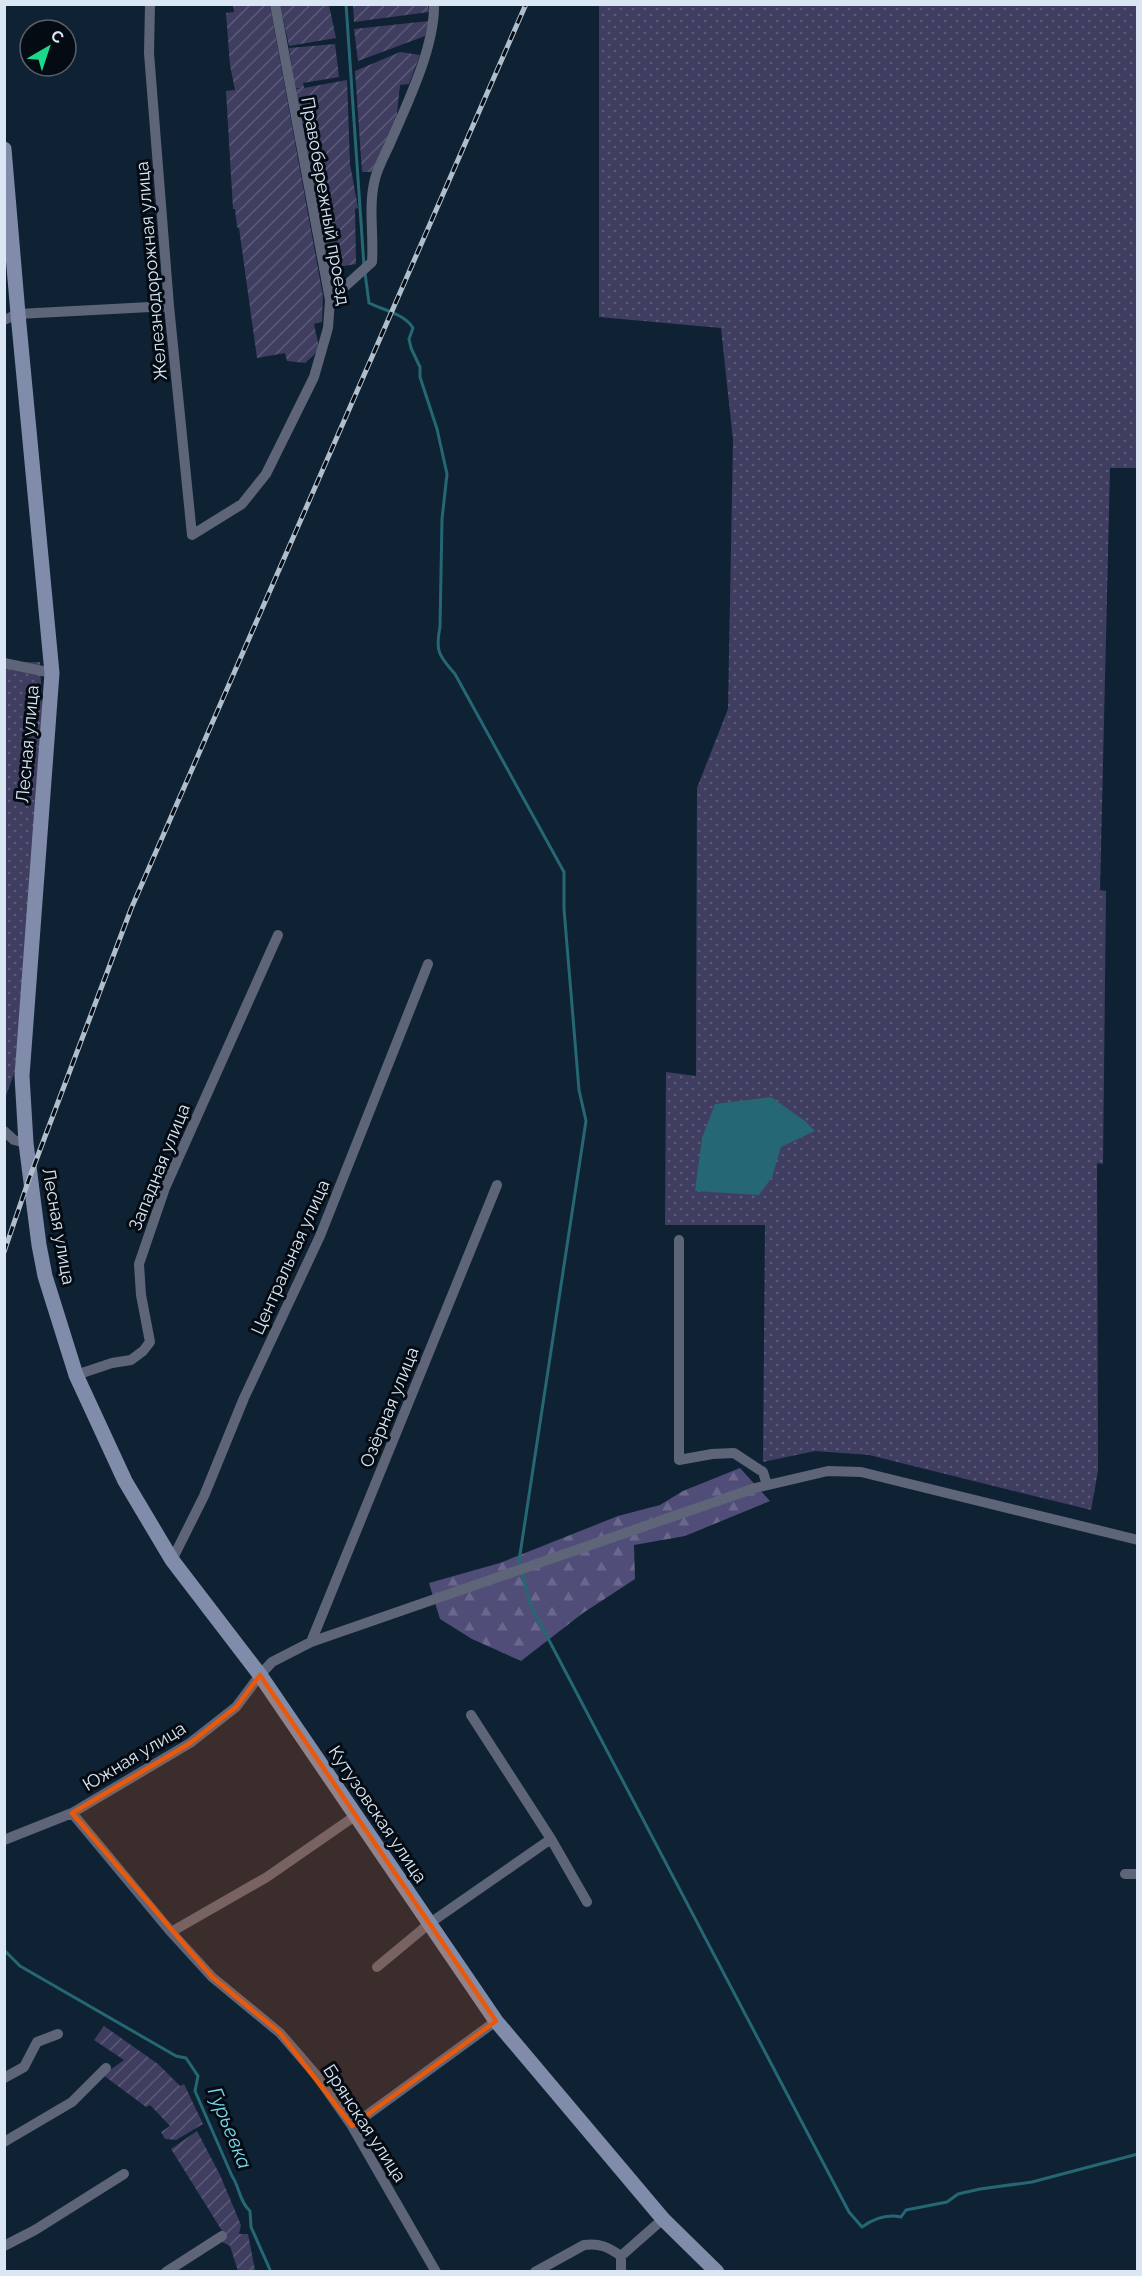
<svg xmlns="http://www.w3.org/2000/svg" width="1142" height="2276" viewBox="0 0 1142 2276" font-family="Raleway,sans-serif">
	<style>
		.grass { fill: url(#grass-dots) }
		.forest { fill: url(#forest-firs) }
		.garden { fill: url(#garden-furrows) }
		.water { fill: #266774 }
		.lines { fill: none; stroke-linecap: round; stroke-linejoin: round }
		.stream { stroke: #266774; stroke-width: 3 }
		.street { stroke: #5e6578; stroke-width: 10 }
		.secondary { stroke: #808caa; stroke-width: 15 }
		.rail-casing { stroke: #b0becc; stroke-width: 5 }
		.rail { stroke: #040b13; stroke-width: 3; stroke-dasharray: 9; stroke-linecap: butt }
		.marked { fill: #e8590c; fill-opacity: 0.2; stroke: #e8590c; stroke-width: 4.5; stroke-linejoin: round }
		.labels { text-anchor: middle; dominant-baseline: central; stroke-width: 6; stroke-linejoin: round; paint-order: stroke }
		.street-label { font-size: 18px; fill: #dae6f3; stroke: #040b13 }
		.water-label { font-size: 20px; font-style: italic; fill: #79ddf1; stroke: #040b13 }
	</style>
	<defs>
		<pattern id="grass-dots" width="8" height="8" patternUnits="userSpaceOnUse" patternTransform="scale(1.5)"><rect width="8" height="8" fill="#403e60"/><path d="M2 2h.1M6 6h.1" fill="none" stroke="#5b5a77" stroke-width="1.8" stroke-linecap="round"/></pattern>
		<pattern id="forest-firs" width="22" height="20" patternUnits="userSpaceOnUse" patternTransform="scale(1.5)"><rect width="22" height="20" fill="#504e78"/><path d="M5 1l3.5 6h-7zM16 11l3.5 6h-7z" fill="#69688c"/></pattern>
		<pattern id="garden-furrows" width="10" height="10" patternUnits="userSpaceOnUse" patternTransform="scale(1.5)"><rect width="10" height="10" fill="#403e60"/><path d="M-1 1l2-2M0 10L10 0M9 11l2-2" fill="none" stroke="#5b5a77"/></pattern>
	</defs>
	<rect width="100%" height="100%" fill="#0f2234"/>
	<!-- grass -->
	<path class="grass" d="M599,5H1137L1138,468H1110L1100,890L1106,891L1103,1164L1097,1163L1098,1471L1091,1510L869,1455L815,1451L763,1462L765,1225H665L666,1072L696,1076L697,788L728,709L733,440L721,328L599,317Z
		M40,662L45,769L19,1061L5,1098V663Z"/>
	<!-- forest -->
	<path class="forest" d="M740,1468L770,1501L685,1536L634,1545L635,1579L583,1613L521,1661L472,1639L440,1619L429,1583L500,1563L618,1516L660,1505L683,1491Z"/>
	<!-- garden -->
	<path class="garden" d="M233,5H270L323,296L322,322L314,324C318,346 324,348 305,363L287,361L285,353L257,358L239,228L237,227L235,209H233L226,91L235,90L230,65L226,13L234,12Z
		M280,5H329L336,38L289,46Z
		M353,5H428L429,12L354,22Z
		M429,21L425,36L358,61L354,29Z
		M335,44L339,77L303,83L304,88L347,80L350,164L358,208L355,209L356,264L327,269L295,89L302,88H295L289,48Z
		M400,52L420,55L409,84L400,85L396,122L375,172H362L355,71Z
		M104,2026L158,2064L180,2086L184,2084L203,2124L176,2140L165,2139L161,2132L170,2126L150,2105L146,2107L103,2075L124,2060L94,2040Z
		M197,2131L220,2175L241,2225L239,2234H248L255,2270L238,2271L230,2246L220,2241L224,2234L171,2149Z"/>
	<!-- water -->
	<path class="water" d="M771,1097L805,1121L815,1131L781,1147L772,1177L759,1195L695,1191L702,1138L715,1104Z"/>
	<g class="lines">
		<!-- stream -->
		<path class="stream" d="M346,4L364,266
			M365,273L369,303C383,310 405,314 413,328L409,339L411,348L420,367V377L437,429L447,474L442,519L440,627C435,651 439,656 455,674L564,872V909L579,1090L586,1121L519,1561L530,1604L849,2212L862,2227C873,2219 887,2214 901,2217L906,2210L947,2202L958,2194L980,2189L1032,2182L1138,2154
			M4,1950L20,1966L176,2056L186,2058L198,2076L195,2091L232,2176C240,2188 239,2201 250,2211L251,2227L271,2272"/>
		<!-- street -->
		<path class="street" d="M150,4L149,53L169,306L192,535L242,504L266,474L314,377L328,328L330,300L275,4
			M330,300L372,262C374,234 368,206 375,179C378,166 386,153 391,141C408,102 435,46 434,4
			M4,320L18,314L169,306
			M4,663L52,673
			M4,1131L14,1140L26,1143
			M679,1240V1460L712,1454L734,1453L763,1472L767,1485
			M76,1375L112,1363L131,1360L143,1351L150,1342L141,1295L139,1264L165,1188L278,935
			M172,1560L204,1496L244,1398L320,1236L428,964
			M311,1642L497,1185
			M471,1715L551,1839L587,1902
			M72,1813L171,1932L212,1977L280,2033L317,2076L352,2126L436,2272
			M4,1840L72,1813L190,1743L236,1707L260,1675L272,1662L311,1642L755,1488L828,1471L861,1472L1138,1540
			M1125,1874H1138
			M171,1932L267,1877L355,1816
			M377,1967L430,1923L551,1839
			M4,2078L24,2067L37,2042L58,2034
			M352,2126L496,2021
			M4,2142L72,2102L106,2068
			M4,2246L35,2230L124,2174
			M621,2256L663,2219
			M166,2272L222,2236
			M535,2272L584,2245C600,2243 608,2247 621,2256V2272"/>
		<!-- secondary -->
		<path class="secondary" d="M4,149L18,314L52,673L22,1076L26,1143L39,1245L45,1276L76,1375L125,1481L172,1560L260,1675L496,2021L663,2219L717,2272"/>
		<defs>
			<path id="rail" d="M4,1252L29,1179L131,909L526,4"/>
		</defs>
		<!-- rail casing -->
		<use href="#rail" class="rail-casing"/>
		<!-- rail -->
		<use href="#rail" class="rail"/>
	</g>
	<!-- marked area -->
	<path class="marked" d="M260,1675L496,2021L352,2126L280,2033L212,1977L72,1813L190,1743L236,1707Z"/>
	<g class="labels">
		<!-- street labels -->
		<g class="street-label">
			<text transform="translate(326 201) rotate(80)">Правобережный проезд</text>
			<text transform="translate(151 271) rotate(-95)">Железнодорожная улица</text>
			<text transform="translate(27 744) rotate(-85)">Лесная улица</text>
			<text transform="translate(159 1167) rotate(-68)">Западная улица</text>
			<text transform="translate(59 1226) rotate(80)">Лесная улица</text>
			<text transform="translate(290 1257) rotate(-66)">Центральная улица</text>
			<text transform="translate(389 1407) rotate(-68)">Озёрная улица</text>
			<text transform="translate(134 1756) rotate(-31)">Южная улица</text>
			<text transform="translate(378 1814) rotate(56)">Кутузовская улица</text>
			<text transform="translate(365 2123) rotate(57)">Брянская улица</text>
		</g>
		<!-- water labels -->
		<g class="water-label">
			<text transform="translate(230 2128) rotate(68)">Гурьевка</text>
		</g>
	</g>
	<!-- border -->
	<rect width="1142" height="2276" fill="none" stroke="#dae6f3" stroke-width="12"/>
	<!-- north arrow -->
	<g transform="translate(48 48) rotate(39)"><circle r="28" fill="#040b13" stroke="#5a636d" stroke-width="1.5"/>
	<path d="M0-4.5L10 22L0 15L-10 22Z" fill="#1ad988"/>
	<text y="-9" font-size="16" font-weight="bold" text-anchor="middle" fill="#dae6f3">С</text>
	</g>
</svg>
